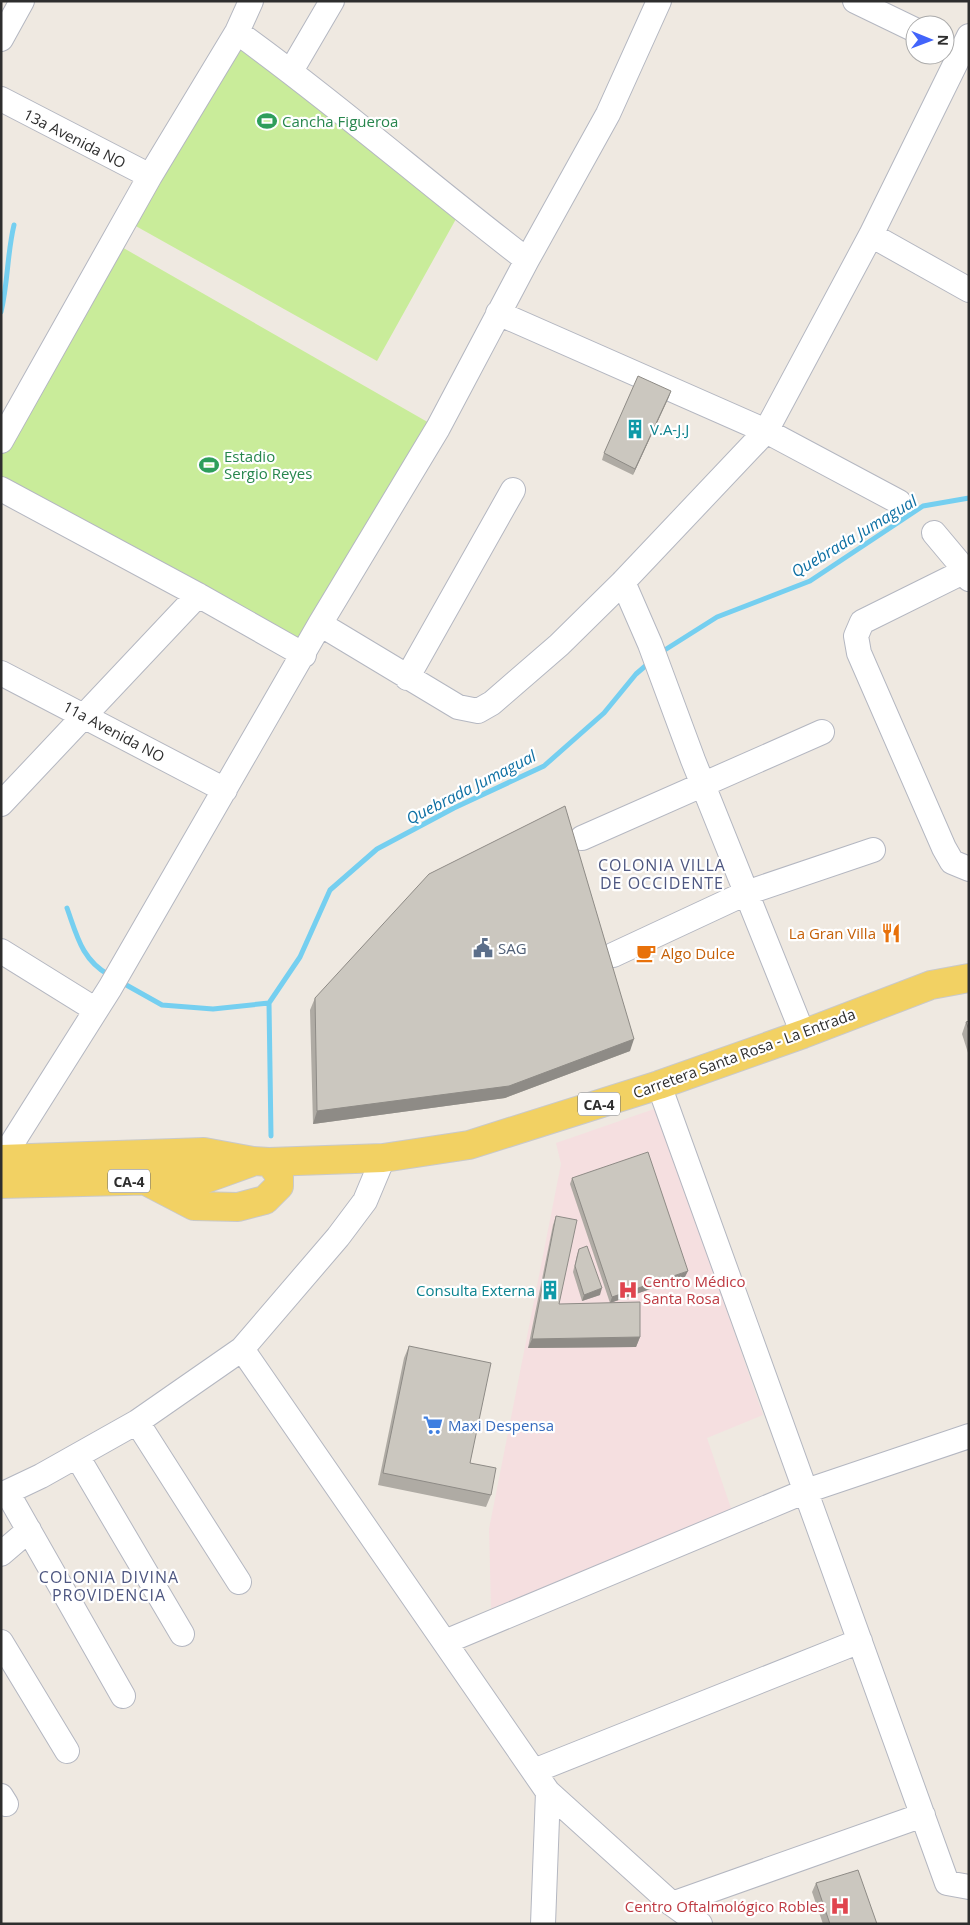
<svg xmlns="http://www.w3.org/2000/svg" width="970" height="1925" viewBox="0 0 970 1925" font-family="'Open Sans',sans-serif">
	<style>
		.medical { fill: #f5dfe0 }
		.pitch { fill: #c9ec9a }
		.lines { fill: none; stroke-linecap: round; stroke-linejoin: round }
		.stream { stroke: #75cff0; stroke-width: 5 }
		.minor-casing { stroke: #b4b7c1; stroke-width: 26 }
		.major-casing { stroke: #c9c9c9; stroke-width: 30 }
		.minor { stroke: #fff; stroke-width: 24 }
		.major { stroke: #f2d163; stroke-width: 28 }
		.wall { fill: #afaba4 }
		.shaded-wall { fill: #8e8b86 }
		.building { fill: #cbc7bf; stroke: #8e8b86 }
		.labels { text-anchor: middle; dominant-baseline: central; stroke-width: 4.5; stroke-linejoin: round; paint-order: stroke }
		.shield { fill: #fff; stroke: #6d6d6d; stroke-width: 1 }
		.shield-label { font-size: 14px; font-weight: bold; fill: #2e2e2e }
		.leisure-label { font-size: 15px; fill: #27864d; stroke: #fff; text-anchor: start }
		.street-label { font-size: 15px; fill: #2e2e2e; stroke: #fff }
		.culture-label { font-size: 15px; fill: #0d838f; stroke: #fff; text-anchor: start }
		.food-label { font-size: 15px; fill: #c56008; stroke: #fff; text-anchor: end }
		.service-label { font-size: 15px; fill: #4e5e75; stroke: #fff; text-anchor: start }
		.health-label { font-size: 15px; fill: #be3a42; stroke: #fff; text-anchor: start }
		.shop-label { font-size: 15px; fill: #366cbe; stroke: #fff; text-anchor: start }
		.water-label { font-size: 16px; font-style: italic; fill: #0d6fa3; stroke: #fff }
		.neighbourhood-label { font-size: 16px; letter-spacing: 1px; fill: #4d5680; stroke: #fff }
	</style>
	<rect width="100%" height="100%" fill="#efe9e1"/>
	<!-- medical -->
	<path class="medical" d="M657,1108L763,1415L707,1438L733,1514L491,1609L489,1529L561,1164L556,1143Z"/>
	<!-- pitch -->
	<path class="pitch" d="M237,32L461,210L377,361L125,220Z
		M113,242L438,428L304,655L1,489V441Z"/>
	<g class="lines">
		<!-- stream -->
		<path class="stream" d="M1,312C8,283 7,254 14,225
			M660,653L717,617L810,581L923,506L969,498
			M67,908C77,936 82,960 109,975
			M121,982L162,1005L213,1009L269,1003
			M271,1136L269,1003L300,957L330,890L377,849L454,808L544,766L604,713L636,674L650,662"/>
		<defs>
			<path id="minor" d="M855,1L915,30
				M237,32C337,104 429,185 527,260
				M1,39L22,1
				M291,71L332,1
				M1,99L150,176
				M871,235L969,290
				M498,313L766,431L899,502
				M1,441L150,176L237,32L251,1
				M1,489L198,595L304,655
				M934,533L965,570L969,579
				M969,569L862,622L856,636L859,653L944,848L952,862L969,869
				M623,582L650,644L693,760L803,1034
				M320,624L458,707L478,711L492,703L559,645L623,582L766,431L871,235L969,36
				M1,673L225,790
				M407,678L513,490
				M1,804L198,595
				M582,838L822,732
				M1,951L96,1010
				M613,955L746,893L873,850
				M659,1085L947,1883L969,1887
				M2,1159L110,988L320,624L438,428L527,260L608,114L659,1
				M242,1349L548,1792L672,1904L700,1924
				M137,1422L239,1582
				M77,1456L182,1634
				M7,1492L123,1696
				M1,1495L41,1476L137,1422L242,1349L338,1237L365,1201L383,1158
				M1,1554L29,1530
				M1,1642L67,1751
				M445,1642L806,1491L969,1436
				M534,1771L860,1641
				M1,1796L6,1804
				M672,1904L923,1815
				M543,1924L548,1792"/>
			<path id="major" d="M1,1159L204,1152L253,1161L269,1162L383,1158L469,1145L659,1085L803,1034L931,985L969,978
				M146,1181L194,1206L238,1207L265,1200L279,1186V1174L269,1162
				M1,1184L205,1179L252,1162"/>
		</defs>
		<!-- minor casing -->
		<use href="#minor" class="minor-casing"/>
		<!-- major casing -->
		<use href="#major" class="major-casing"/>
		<!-- minor -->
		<use href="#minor" class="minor"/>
		<!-- major -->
		<use href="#major" class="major"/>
	</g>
	<!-- wall -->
	<path class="wall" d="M671,391L633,475L602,460L604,453Z
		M315,998L630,1051L505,1098L313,1124L310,1010Z
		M969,1021V1056L962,1034L966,1022Z
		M572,1178L685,1277L610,1303L570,1184Z
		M556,1216L559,1304L640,1337L636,1347L528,1348L553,1225Z
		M579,1249L600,1295L582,1301L573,1272L577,1255Z
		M409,1346L470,1463L491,1495L486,1507L378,1485L404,1358Z
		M816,1883L877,1924H823L812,1892Z"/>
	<!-- shaded-wall -->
	<path class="shaded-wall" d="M671,391L669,397L633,475L635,469Z
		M634,1039L630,1051L505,1098L313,1124L317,1111Z
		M688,1271L685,1277L610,1303L612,1297Z
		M602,1288L600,1295L582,1301L584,1295Z
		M640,1337L636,1347L528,1348L532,1339Z"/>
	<!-- building -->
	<path class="building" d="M638,376L671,391L635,469L604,453Z
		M565,806L634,1039L509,1086L317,1111L315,998L429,874Z
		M969,1021V1030L966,1022Z
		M648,1152L688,1271L612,1297L572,1178Z
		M556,1216L577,1220L559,1304L640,1302V1337L532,1339Z
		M587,1246L602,1288L584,1295L575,1266L579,1249Z
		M409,1346L491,1363L470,1463L496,1468L491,1495L383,1473Z
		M858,1870L877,1924H830L816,1883Z"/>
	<!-- icons -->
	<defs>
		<symbol id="stadium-bare" viewBox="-9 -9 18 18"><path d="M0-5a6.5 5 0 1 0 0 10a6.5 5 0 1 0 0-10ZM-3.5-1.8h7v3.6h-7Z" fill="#2e9e5b" stroke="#fff" stroke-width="2.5" paint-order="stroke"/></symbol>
		<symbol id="building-bare" viewBox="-9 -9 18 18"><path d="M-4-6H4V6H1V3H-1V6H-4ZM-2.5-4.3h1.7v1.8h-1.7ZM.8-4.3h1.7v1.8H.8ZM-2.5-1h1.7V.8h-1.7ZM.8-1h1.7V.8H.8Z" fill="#0f9aa8" stroke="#fff" stroke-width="2.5" paint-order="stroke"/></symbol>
		<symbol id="restaurant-bare" viewBox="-9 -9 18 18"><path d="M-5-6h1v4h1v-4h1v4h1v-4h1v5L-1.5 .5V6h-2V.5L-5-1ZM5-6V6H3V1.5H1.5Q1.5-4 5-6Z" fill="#e8710a" stroke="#fff" stroke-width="2.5" paint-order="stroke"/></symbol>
		<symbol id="civic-bare" viewBox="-9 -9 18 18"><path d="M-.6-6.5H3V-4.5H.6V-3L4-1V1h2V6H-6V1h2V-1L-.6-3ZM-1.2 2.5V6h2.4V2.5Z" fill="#5c6f8a" stroke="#fff" stroke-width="2.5" paint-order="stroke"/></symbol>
		<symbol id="cafe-bare" viewBox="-9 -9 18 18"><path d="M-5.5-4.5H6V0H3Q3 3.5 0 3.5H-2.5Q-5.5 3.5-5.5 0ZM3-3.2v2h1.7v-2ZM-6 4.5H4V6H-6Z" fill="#e8710a" stroke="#fff" stroke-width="2.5" paint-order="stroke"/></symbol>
		<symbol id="hospital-bare" viewBox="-9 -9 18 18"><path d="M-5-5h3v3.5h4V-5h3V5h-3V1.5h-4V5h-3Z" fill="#e0444e" stroke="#fff" stroke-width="2.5" paint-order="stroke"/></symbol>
		<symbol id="supermarket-bare" viewBox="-9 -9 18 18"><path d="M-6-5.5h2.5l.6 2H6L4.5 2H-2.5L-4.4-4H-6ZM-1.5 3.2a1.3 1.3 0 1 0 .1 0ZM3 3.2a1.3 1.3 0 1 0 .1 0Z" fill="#3f7fe0" stroke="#fff" stroke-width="2.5" paint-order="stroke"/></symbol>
	</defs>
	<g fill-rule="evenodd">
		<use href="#stadium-bare" x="253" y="107" width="28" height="28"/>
		<use href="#building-bare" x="621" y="415" width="28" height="28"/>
		<use href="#stadium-bare" x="195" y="451" width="28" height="28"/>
		<use href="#restaurant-bare" x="877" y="919" width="28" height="28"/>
		<use href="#civic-bare" x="469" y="934" width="28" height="28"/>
		<use href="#cafe-bare" x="632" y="939" width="28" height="28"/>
		<use href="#building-bare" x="536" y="1276" width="28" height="28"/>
		<use href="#hospital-bare" x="614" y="1276" width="28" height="28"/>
		<use href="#supermarket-bare" x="419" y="1411" width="28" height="28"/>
		<use href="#hospital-bare" x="826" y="1892" width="28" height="28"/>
	</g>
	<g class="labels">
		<!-- shield labels -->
		<g class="shield">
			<rect x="578" y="1092.5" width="42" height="23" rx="4"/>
			<rect x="108" y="1169.5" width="42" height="23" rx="4"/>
		</g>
		<g class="shield-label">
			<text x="599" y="1104">CA-4</text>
			<text x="129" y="1181">CA-4</text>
		</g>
		<!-- leisure labels -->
		<g class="leisure-label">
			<text x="282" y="121">Cancha Figueroa</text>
			<text x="224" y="456">Estadio<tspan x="224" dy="17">Sergio Reyes</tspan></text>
		</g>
		<!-- street labels -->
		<g class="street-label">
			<text transform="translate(75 138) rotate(27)">13a Avenida NO</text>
			<text transform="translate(114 731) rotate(28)">11a Avenida NO</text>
			<text transform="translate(744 1053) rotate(-20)">Carretera Santa Rosa - La Entrada</text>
		</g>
		<!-- culture labels -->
		<g class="culture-label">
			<text x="650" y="429">V.A-J.J</text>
			<text x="535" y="1290" text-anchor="end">Consulta Externa</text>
		</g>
		<!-- food labels -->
		<g class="food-label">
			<text x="876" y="933">La Gran Villa</text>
			<text x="661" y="953" text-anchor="start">Algo Dulce</text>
		</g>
		<!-- service labels -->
		<g class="service-label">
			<text x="498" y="948">SAG</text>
		</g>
		<!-- health labels -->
		<g class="health-label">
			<text x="643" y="1281">Centro Médico<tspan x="643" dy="17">Santa Rosa</tspan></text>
			<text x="825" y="1906" text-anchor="end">Centro Oftalmológico Robles</text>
		</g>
		<!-- shop labels -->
		<g class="shop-label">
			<text x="448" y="1425">Maxi Despensa</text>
		</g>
		<!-- water labels -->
		<g class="water-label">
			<text transform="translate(854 536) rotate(-31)">Quebrada Jumagual</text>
			<text transform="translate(471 787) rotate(-27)">Quebrada Jumagual</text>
		</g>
		<!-- neighbourhood labels -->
		<g class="neighbourhood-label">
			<text x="662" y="865">COLONIA VILLA<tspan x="662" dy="18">DE OCCIDENTE</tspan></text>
			<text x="109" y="1577">COLONIA DIVINA<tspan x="109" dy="18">PROVIDENCIA</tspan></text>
		</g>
	</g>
	<!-- border -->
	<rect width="970" height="1925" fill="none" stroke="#2e2e2e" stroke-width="5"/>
	<!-- north arrow -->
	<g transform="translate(930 40) rotate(91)"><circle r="24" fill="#ffffff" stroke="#ababab"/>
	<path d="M0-4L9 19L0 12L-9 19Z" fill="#4264fb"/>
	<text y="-8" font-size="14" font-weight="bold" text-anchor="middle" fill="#2e2e2e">N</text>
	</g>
</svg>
